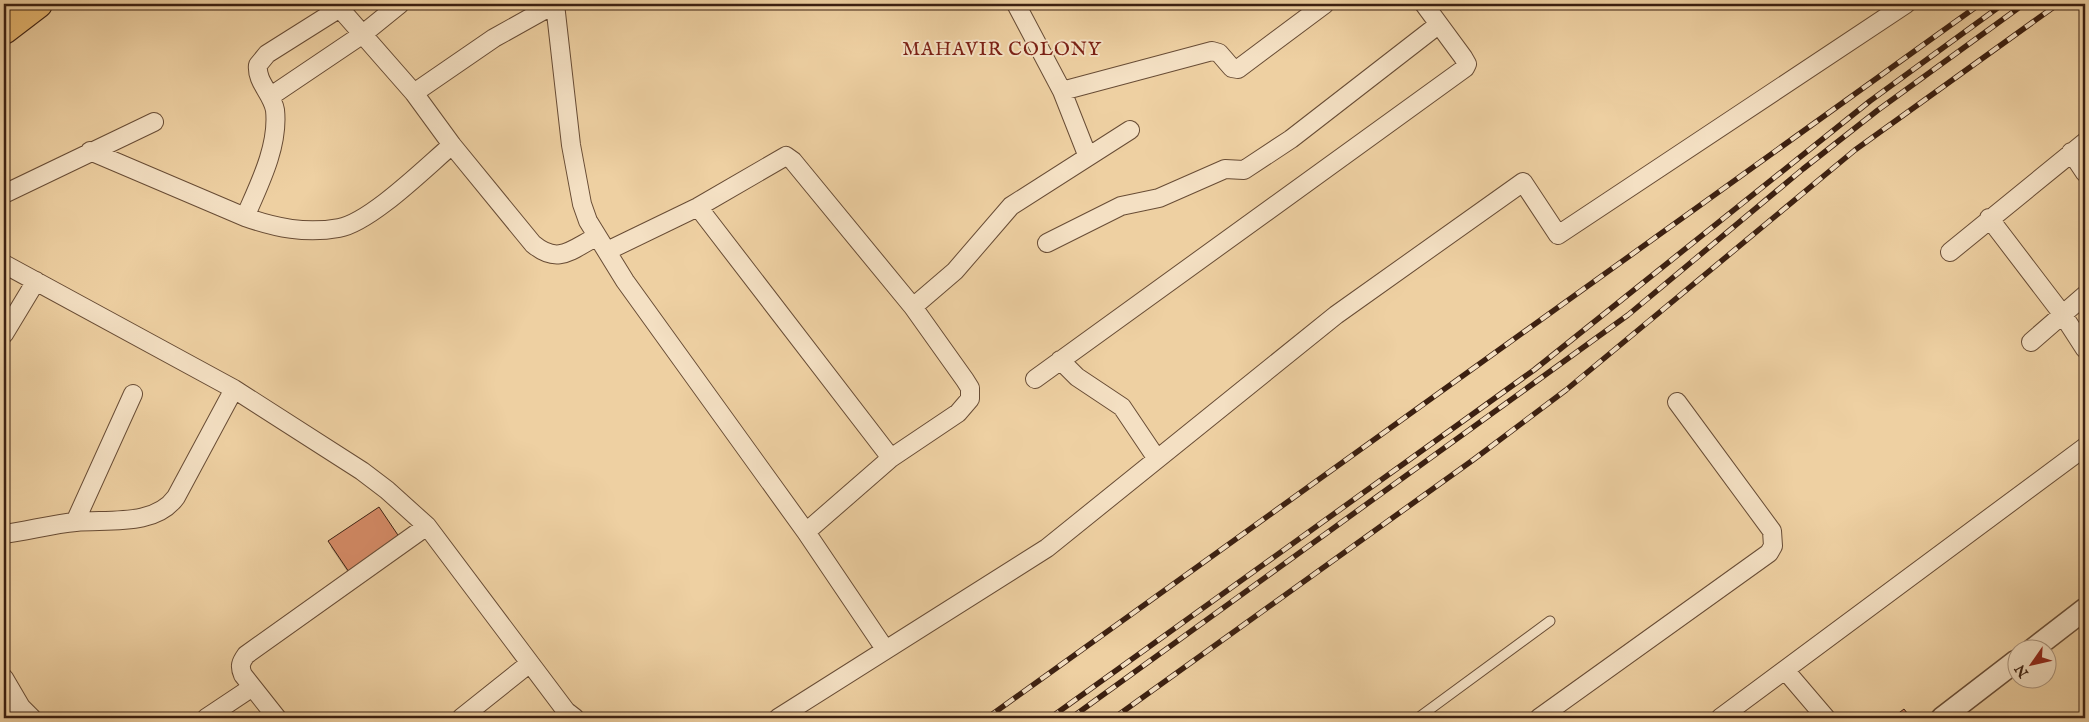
<svg xmlns="http://www.w3.org/2000/svg" width="2089" height="722" viewBox="0 0 2089 722" font-family="'IM FELL English',serif">
	<style>
		.building { fill: #d88c67; stroke: #3c2011; filter: url(#shadow) }
		.lines { fill: none; stroke-linecap: round; stroke-linejoin: round }
		.service-casing { stroke: #684c35; stroke-width: 11 }
		.minor-casing { stroke: #684c35; stroke-width: 20 }
		.tertiary-casing { stroke: #684c35; stroke-width: 24 }
		.trunk-casing { stroke: #3c2011; stroke-width: 30 }
		.service { stroke: #f4e0c3; stroke-width: 9 }
		.minor { stroke: #f4e0c3; stroke-width: 18 }
		.tertiary { stroke: #f4e0c3; stroke-width: 21 }
		.trunk { stroke: #e7b871; stroke-width: 28 }
		.rail-casing { stroke: #3c2011; stroke-width: 5.5 }
		.rail { stroke: #f4e0c3; stroke-width: 4; stroke-dasharray: 11; stroke-linecap: butt }
		.labels { text-anchor: middle; dominant-baseline: central; stroke-width: 4; stroke-linejoin: round; paint-order: stroke }
		.neighbourhood-label { font-size: 19px; letter-spacing: 1px; fill: #7a1f14; stroke: #f4e0c3 }
	</style>
	<defs>
		<filter id="shadow"><feDropShadow dx="3" dy="5.5" stdDeviation="0" flood-color="#0004"/></filter>
	</defs>
	<rect width="100%" height="100%" fill="#eed0a2"/>
	<filter id="stains"><feTurbulence type="fractalNoise" baseFrequency=".004" numOctaves="4"/><feColorMatrix values="0 0 0 0 .2 0 0 0 0 .09 0 0 0 0 .02 0 0 0 .5 -.17"/></filter>
	<radialGradient id="worn" r=".72"><stop offset=".6" stop-color="#630" stop-opacity="0"/><stop offset="1" stop-color="#630" stop-opacity=".3"/></radialGradient>
	<!-- building -->
	<path class="building" d="M379,507L404,544L353,578L328,541Z
		M1904,709L1911,718H1892Z"/>
	<g class="lines">
		<defs>
			<path id="service" d="M1418,718L1550,621"/>
			<path id="minor" d="M336,4L414,93L452,145L533,244C558,265 571,250 596,237
				M555,4L571,145L582,204L588,221L625,281L806,532L885,649
				M1016,4L1062,91L1088,157
				M1062,91L1212,51L1219,53L1232,68L1238,69L1325,4
				M414,93L494,38L555,4
				M271,96L363,34L400,4
				M90,151L245,217C276,228 306,234 339,228C371,222 426,167 452,145
				M2071,152L2085,173
				M4,194L154,122
				M698,207L891,458
				M245,217C259,185 279,146 275,110C272,93 256,82 258,65L267,54L340,8L343,4
				M1989,218L2063,315L2085,349
				M1047,243L1121,206L1159,198L1225,169L1244,170L1291,139L1438,25
				M607,251L698,207L786,156L793,161L913,307L965,380L970,388V399L958,413L891,458L806,532
				M1950,252L2085,142
				M4,264L234,389L362,471L387,490L427,526L566,711L575,718
				M913,307L955,271L1011,206L1130,130
				M4,334L36,281
				M2031,342L2085,295
				M1060,360L1077,377L1122,407L1157,459
				M1035,379L1465,68L1467,64L1463,57L1424,4
				M75,522L133,394
				M4,534C28,531 52,524 76,522C107,519 155,527 176,497L234,389
				M1785,670L1826,718
				M4,678L21,707L32,718
				M6,718L21,707
				M206,718L251,688
				M277,718L243,675C239,666 241,662 246,655L427,526
				M461,718L530,663
				M778,718L1047,548L1336,315L1523,182L1558,235L1906,4
				M1539,718L1769,553L1773,546L1772,531L1677,402
				M1720,718L2085,447"/>
			<path id="tertiary" d="M2032,650L2085,609
				M1942,718L2016,661"/>
			<path id="trunk" d="M4,30L38,4"/>
		</defs>
		<!-- service casing -->
		<use href="#service" class="service-casing"/>
		<!-- minor casing -->
		<use href="#minor" class="minor-casing"/>
		<!-- tertiary casing -->
		<use href="#tertiary" class="tertiary-casing"/>
		<!-- trunk casing -->
		<use href="#trunk" class="trunk-casing"/>
		<!-- service -->
		<use href="#service" class="service"/>
		<!-- minor -->
		<use href="#minor" class="minor"/>
		<!-- tertiary -->
		<use href="#tertiary" class="tertiary"/>
		<!-- trunk -->
		<use href="#trunk" class="trunk"/>
		<defs>
			<path id="rail" d="M987,718L1980,4
				M1050,718L1534,370L1870,101L2003,4
				M1071,718L1628,315L1803,169L1878,110L2024,4
				M1114,718L1473,460L1566,390L1855,150L2058,4"/>
		</defs>
		<!-- rail casing -->
		<use href="#rail" class="rail-casing"/>
		<!-- rail -->
		<use href="#rail" class="rail"/>
	</g>
	<g class="labels">
		<!-- neighbourhood labels -->
		<g class="neighbourhood-label">
			<text x="1002" y="50">MAHAVIR COLONY</text>
		</g>
	</g>
	<!-- margin -->
	<rect width="2089" height="722" fill="none" stroke="#eed0a2" stroke-width="20"/>
	<rect x="5" y="5" width="2079" height="712" fill="none" stroke="#3c2011" stroke-width="2.5"/>
	<rect x="10" y="10" width="2069" height="702" fill="none" stroke="#3c2011"/>
	<!-- north arrow -->
	<g transform="translate(2032 664) rotate(236)"><circle r="24" fill="#f4e0c3" stroke="#aa937c"/>
	<path d="M0-4L9 19L0 12L-9 19Z" fill="#8f2418"/>
	<text y="-8" font-size="14" font-weight="bold" text-anchor="middle" fill="#3c2011">N</text>
	</g>
	<rect width="100%" height="100%" filter="url(#stains)"/>
	<rect width="100%" height="100%" fill="url(#worn)"/>
</svg>
